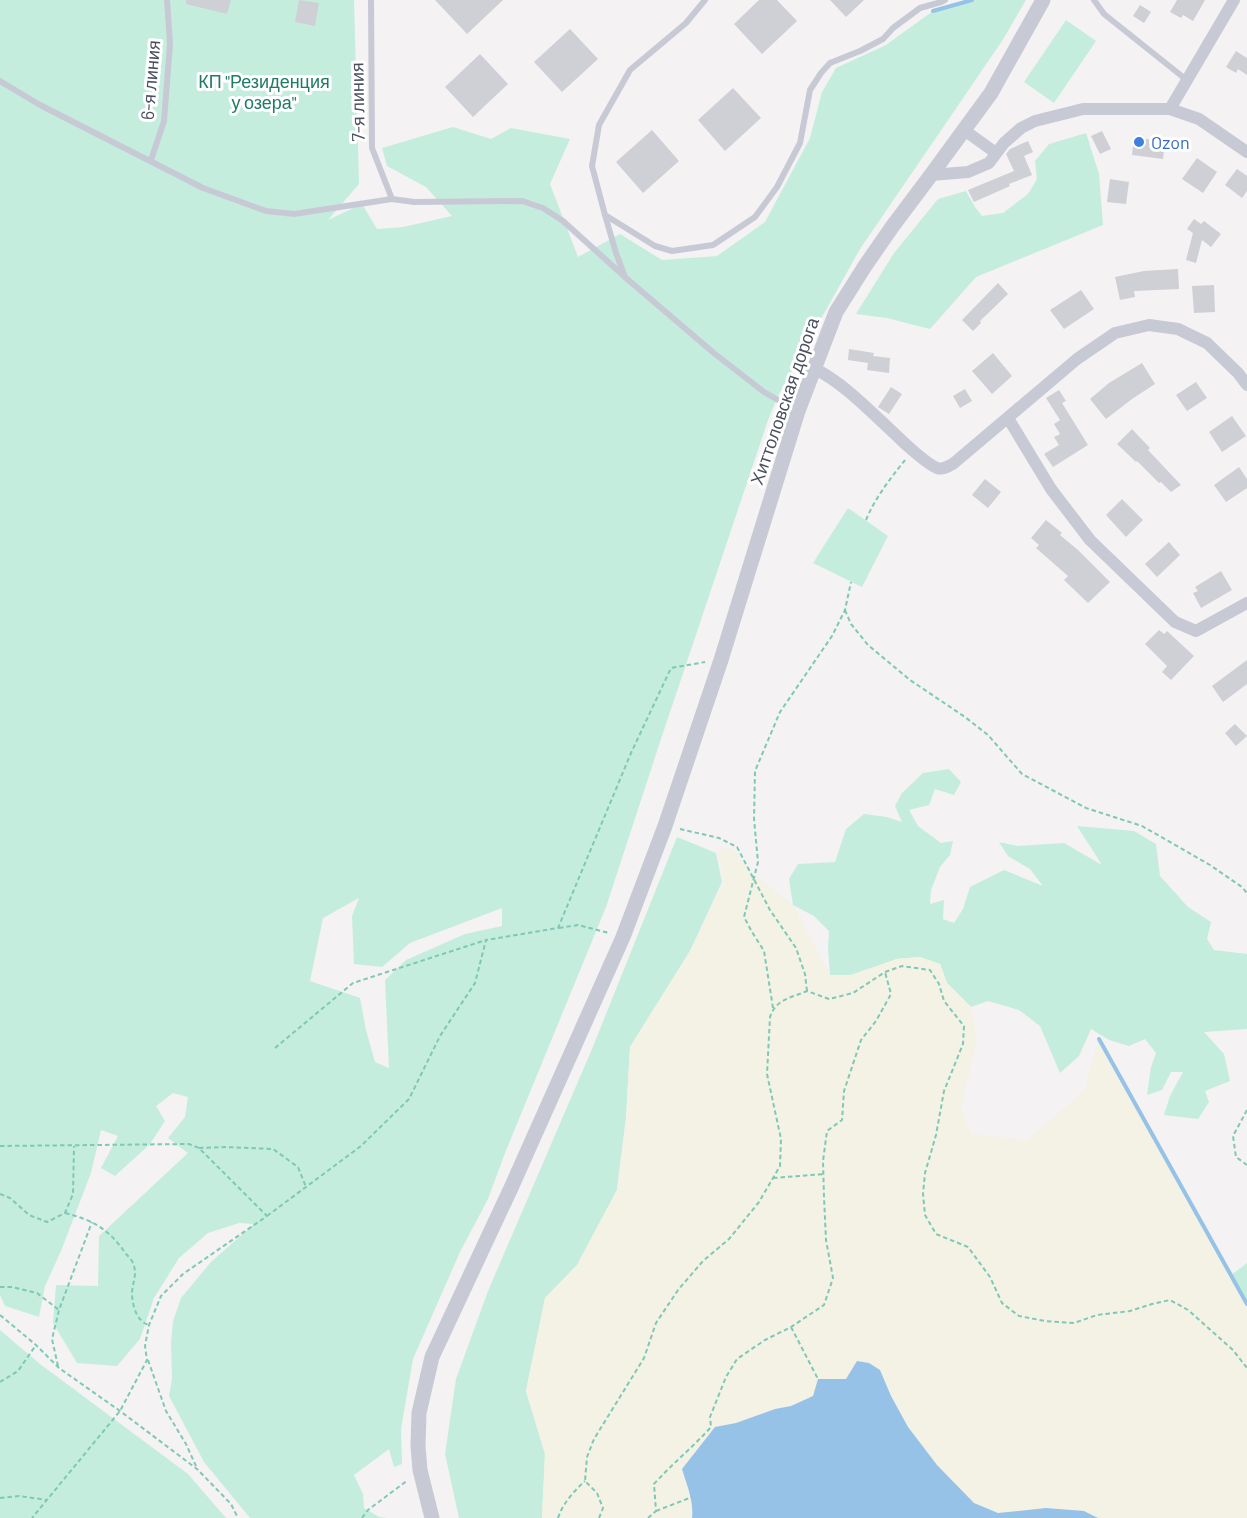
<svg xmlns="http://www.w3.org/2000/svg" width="1247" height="1518" viewBox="0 0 1247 1518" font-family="Barlow,sans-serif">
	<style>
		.green { fill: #c5edde; fill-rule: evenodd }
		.sand { fill: #f3f2e4 }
		.water { fill: #95c2e6 }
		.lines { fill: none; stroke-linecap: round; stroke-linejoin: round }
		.stream { stroke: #95c2e6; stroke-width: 4 }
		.building { fill: #cfd0d5 }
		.path { stroke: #7fc8b6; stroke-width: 2; stroke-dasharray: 4.5 3; stroke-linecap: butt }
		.service { stroke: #c7cad5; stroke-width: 6 }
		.minor { stroke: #c7cad5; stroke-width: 12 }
		.tertiary { stroke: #c7cad5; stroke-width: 15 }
		.shop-dot { fill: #3f7fe0; stroke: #fff; stroke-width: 2 }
		.labels { text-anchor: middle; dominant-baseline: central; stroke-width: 6; stroke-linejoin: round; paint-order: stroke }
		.street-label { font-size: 18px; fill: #4b505e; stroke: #fff }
		.park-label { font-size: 18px; fill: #1f7b63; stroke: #fff }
		.shop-label { font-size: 18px; fill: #366cbe; stroke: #fff; text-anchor: start }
	</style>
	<rect width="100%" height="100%" fill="#f4f2f2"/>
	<!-- green -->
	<path class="green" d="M0,0H354L359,184L328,220L362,204L377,229L403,227L452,216L426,187L387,166L382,148L453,127L491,139L511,128L570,139L550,184L578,257L620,234L662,260L717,256L765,222L810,138L822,92L836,68L886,45L933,11L972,0H1026L1002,41L860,249L779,394L768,420L661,739L606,907L505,1153L488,1199L460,1252L413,1359L401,1429L402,1464L394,1467L389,1449L354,1475L363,1494L364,1508L379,1517L387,1518H250L204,1462L169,1396L172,1379L171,1343L173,1321L181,1298L211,1262L254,1224L239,1223L208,1233L179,1258L154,1298L140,1339L117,1366L77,1363L53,1323L56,1285L98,1286L99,1236L188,1153L168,1138L185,1117L188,1097L173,1093L156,1106L165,1121L150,1144L115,1176L101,1168L118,1136L101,1130L91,1173L61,1251L45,1286L39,1317L5,1306L0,1295ZM359,898L352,916L354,964L382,967L410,943L502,908V926L465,934L406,960L385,980L389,1068L375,1062L366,1030L360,998L310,981L323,918Z
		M1066,20L1096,41L1054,103L1024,82Z
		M1086,133L1099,174L1103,225L976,277L930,329L887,318L856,314L894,253L938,199L966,191L975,207L982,216L1003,213L1028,194L1037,179L1035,161L1049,144Z
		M848,508L888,536L862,587L813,563Z
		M949,769L961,782L954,795L935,789L929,805L909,810L918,826L941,843L953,841L950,855L940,867L931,890L930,904L944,900L943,919L954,923L963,909L970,887L1004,870L1043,886L1030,869L1008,856L999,842L1017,846L1064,843L1102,865L1077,826L1134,831L1156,844L1160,876L1188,907L1211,922L1207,939L1214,950L1247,954V1029L1204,1032L1224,1054L1230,1081L1205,1091L1209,1102L1198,1119L1164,1115L1170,1096L1183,1072H1171L1162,1090L1147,1095L1151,1067L1156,1053L1145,1039L1129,1046L1109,1040L1091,1029L1079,1056L1060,1073L1040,1026L1019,1010L988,1001L971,1007L947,983L940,964L920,957L897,959L851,975H830L828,949L829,931L814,916L793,905L789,879L798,864L835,862L846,829L864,814L887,817L902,822L895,806L902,793L923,773Z
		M677,837L716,853L722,882L690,951L630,1047L626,1118L617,1190L577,1265L545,1298L526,1391L545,1454L542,1518H459L445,1454L456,1379L488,1291L592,1049Z
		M1247,1263V1304L1231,1275Z
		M0,1330L40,1364L188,1474L226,1518H0Z"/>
	<!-- sand -->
	<path class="sand" d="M731,848L755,875L793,905L830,975H851L897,959L920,957L940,964L947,983L971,1007L977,1039L961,1109L971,1134L1027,1140L1084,1091L1099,1039L1247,1304V1518H1098L1084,1511L1046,1508L998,1513L974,1503L937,1465L908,1427L891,1396L880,1371L846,1379H818L813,1396L791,1406L775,1409L736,1423L715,1428L682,1469C687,1486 694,1500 692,1518H542L545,1454L526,1391L545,1298L577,1265L617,1190L626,1118L630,1047L690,951L724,882L717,850Z"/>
	<!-- water -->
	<path class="water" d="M857,1361L869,1363L880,1370L891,1396L908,1427L937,1465L974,1503L998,1513L1046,1508L1084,1511L1098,1518H692C694,1501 687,1486 682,1469L715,1427L736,1423L775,1409L791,1406L813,1396L818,1379H846Z"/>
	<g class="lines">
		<!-- stream -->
		<path class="stream" d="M933,11L972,0
			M1099,1039L1247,1304"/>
	</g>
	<!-- building -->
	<path class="building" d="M186,0H231L227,14L186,4Z
		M299,0L319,3L315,26L295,22Z
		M435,0H503L467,34Z
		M759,0H777L797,21L762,54L734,24Z
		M830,0H864L846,17Z
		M1177,0H1205L1193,21L1183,15L1181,18L1170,12Z
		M1140,5L1151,12L1144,23L1133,16Z
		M570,29L598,59L562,92L534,62Z
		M1236,51L1247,58V75L1238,69L1236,73L1226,67Z
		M480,54L508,84L473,117L445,87Z
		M733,88L761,118L725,151L698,120Z
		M652,130L679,161L643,193L616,162Z
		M1102,131L1111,149L1100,154L1091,136Z
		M1134,137L1165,142L1163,159L1132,155Z
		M1028,141L1033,152L1024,156L1032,175L1009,184L1010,186L974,202L968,190L1014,171L1006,154L1010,149Z
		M1197,158L1217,172L1203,193L1182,179Z
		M1237,169L1247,176V191L1242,198L1225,185Z
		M1110,179L1129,182L1126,204L1107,202Z
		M1194,219L1201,224L1204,221L1221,234L1211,247L1202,240L1196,263L1186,260L1193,233L1187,229Z
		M1178,269L1179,289L1134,291L1135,297L1120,300L1115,277L1144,271Z
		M998,283L1008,294L980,321L981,323L973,331L962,320Z
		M1214,285L1215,312L1194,313L1192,286Z
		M1081,290L1094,309L1064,329L1050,310Z
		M849,349L874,353L873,356L890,358L889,373L867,370L868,363L848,360Z
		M993,353L1012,376L992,394L972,371Z
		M1142,363L1155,384L1132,399L1106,419L1090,399L1109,383Z
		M1196,382L1207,398L1187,411L1176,395Z
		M891,387L902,394L889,414L878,407Z
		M965,389L972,401L960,408L953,396Z
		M1059,390L1066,401L1062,403L1088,445L1053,467L1044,454L1059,445L1054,437L1060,434L1054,424L1060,420L1046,398Z
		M1232,416L1246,436L1222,452L1209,432Z
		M1132,429L1150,448L1148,450L1181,485L1171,492L1161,482L1159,483L1137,461L1136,462L1117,444Z
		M1239,467L1247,479V488L1226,502L1214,485Z
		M985,479L1001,492L988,508L972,495Z
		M1122,499L1143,520L1126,537L1106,515Z
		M1046,520L1062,533L1060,535L1078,550L1110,582L1088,603L1064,580L1068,576L1036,548L1039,545L1031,538Z
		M1169,542L1180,555L1157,577L1145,564Z
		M1221,571L1232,590L1201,608L1193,593L1198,591L1195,587Z
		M1159,630L1164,634L1167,631L1194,656L1171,680L1162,672L1167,666L1145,644Z
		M1247,660V684L1223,702L1212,686Z
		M1235,724L1247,736L1236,746L1225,733Z"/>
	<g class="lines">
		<!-- path -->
		<path class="path" d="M866,520C875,498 890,479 905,460
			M845,610L851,624L868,645L910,680L965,717L988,735L1022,774L1086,808L1142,826L1210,865L1242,887L1247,893
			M680,829L719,838L737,847L770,910L796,948L805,974L807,991
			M559,928L578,925L609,933
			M773,1008L764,951L752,932L744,917L758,862L754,819L755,771L780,712L832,636L845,610L851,582
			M275,1048L353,983L486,940
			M1247,1110L1233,1136L1236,1157L1247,1165
			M0,1146L189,1144L199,1148L267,1216L183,1274L161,1296L149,1325L145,1346L147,1360L120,1411L32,1518
			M199,1148L226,1147L273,1149L298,1167L306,1187
			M773,1178L824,1174
			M0,1194L10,1198L29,1215L47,1222L65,1213L73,1194L74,1146
			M65,1213C93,1220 109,1229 126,1254C129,1257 133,1261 134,1266C137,1276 132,1284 132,1294C132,1301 135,1315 141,1320C143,1323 146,1324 149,1325
			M267,1216L361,1146L409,1099L440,1036L475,983L486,940L558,928L631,753L671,668L705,662
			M0,1287H12L37,1293L59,1310
			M0,1315L36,1345L59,1368L120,1411L197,1469L231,1504L238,1518
			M791,1327L818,1379
			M148,1360L166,1411L186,1444L196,1466
			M58,1366L52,1339L59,1310L92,1222
			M0,1382L18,1371L36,1345
			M0,1498L19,1496L47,1500
			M656,1511L692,1497
			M362,1518L368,1510L408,1480
			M558,1518C563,1503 574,1491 585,1481
			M599,1518L603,1508L597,1493L585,1481L587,1457L594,1439L644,1358L656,1323L678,1290L703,1261L729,1239L759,1202L780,1166L781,1139L767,1074L770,1017C776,999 791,998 807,991L829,999L853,993L885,972L902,966L930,970L939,984L944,1001L964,1026L963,1044L944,1091L936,1135L925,1173L923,1194L925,1215L936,1234L968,1247L990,1277L1002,1303L1019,1316L1045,1321L1074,1323L1097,1315L1130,1311L1152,1304L1170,1300L1188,1310L1233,1350L1247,1368
			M648,1518L656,1511L654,1484C672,1464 693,1447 711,1427L710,1417L726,1377L737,1359L765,1340L791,1327L824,1305L833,1278L826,1240L824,1197L823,1161L827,1131L842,1120L844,1091L861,1040L876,1021L891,994L885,972"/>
		<!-- service -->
		<path class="service" d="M371,0L372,148L392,199
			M1094,0L1104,14L1188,81
			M0,81L40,105L203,188L266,211L294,214L392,199L414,202L522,201L543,208L563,221L626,278L715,354L764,392L797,411
			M151,160L164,121L170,44L167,0
			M605,215L655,246L672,251L713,245L755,217L777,187L800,143L810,90L821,73L830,63L860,51L883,39L893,28L920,8L941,2L945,0
			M625,277L616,253L605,215L592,166L599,125L630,70L686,23L705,0"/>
		<!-- minor -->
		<path class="minor" d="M1170,109L1234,0
			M964,130L996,153
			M931,175L968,172L989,163L1004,143L1021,128L1035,121L1083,109H1170L1199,119L1247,152
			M815,369C844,383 873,414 897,436C905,444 927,464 937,468C943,470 949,466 954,463L1077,359L1115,333L1149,325L1178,329L1207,343L1238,373L1247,385
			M1008,418L1051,489L1090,540L1175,622L1196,631L1247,603"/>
		<!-- tertiary -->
		<path class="tertiary" d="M432,1518L420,1470L418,1446L419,1413L432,1357L511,1188L623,937L665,826L721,660L798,411L836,312L865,266L892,227L931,175L991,93L1043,0"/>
	</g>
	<!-- markers -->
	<circle class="shop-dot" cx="1139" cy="142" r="6"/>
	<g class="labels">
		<!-- street labels -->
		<g class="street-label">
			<text transform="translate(150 80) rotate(-85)">6-я линия</text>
			<text transform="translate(357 102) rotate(-91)">7-я линия</text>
			<text transform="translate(784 401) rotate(-71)">Хиттоловская дорога</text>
		</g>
		<!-- park labels -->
		<g class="park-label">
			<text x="264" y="81">КП "Резиденция<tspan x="264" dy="21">у озера"</tspan></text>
		</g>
		<!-- shop labels -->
		<g class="shop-label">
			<text x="1151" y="142">Ozon</text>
		</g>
	</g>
</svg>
